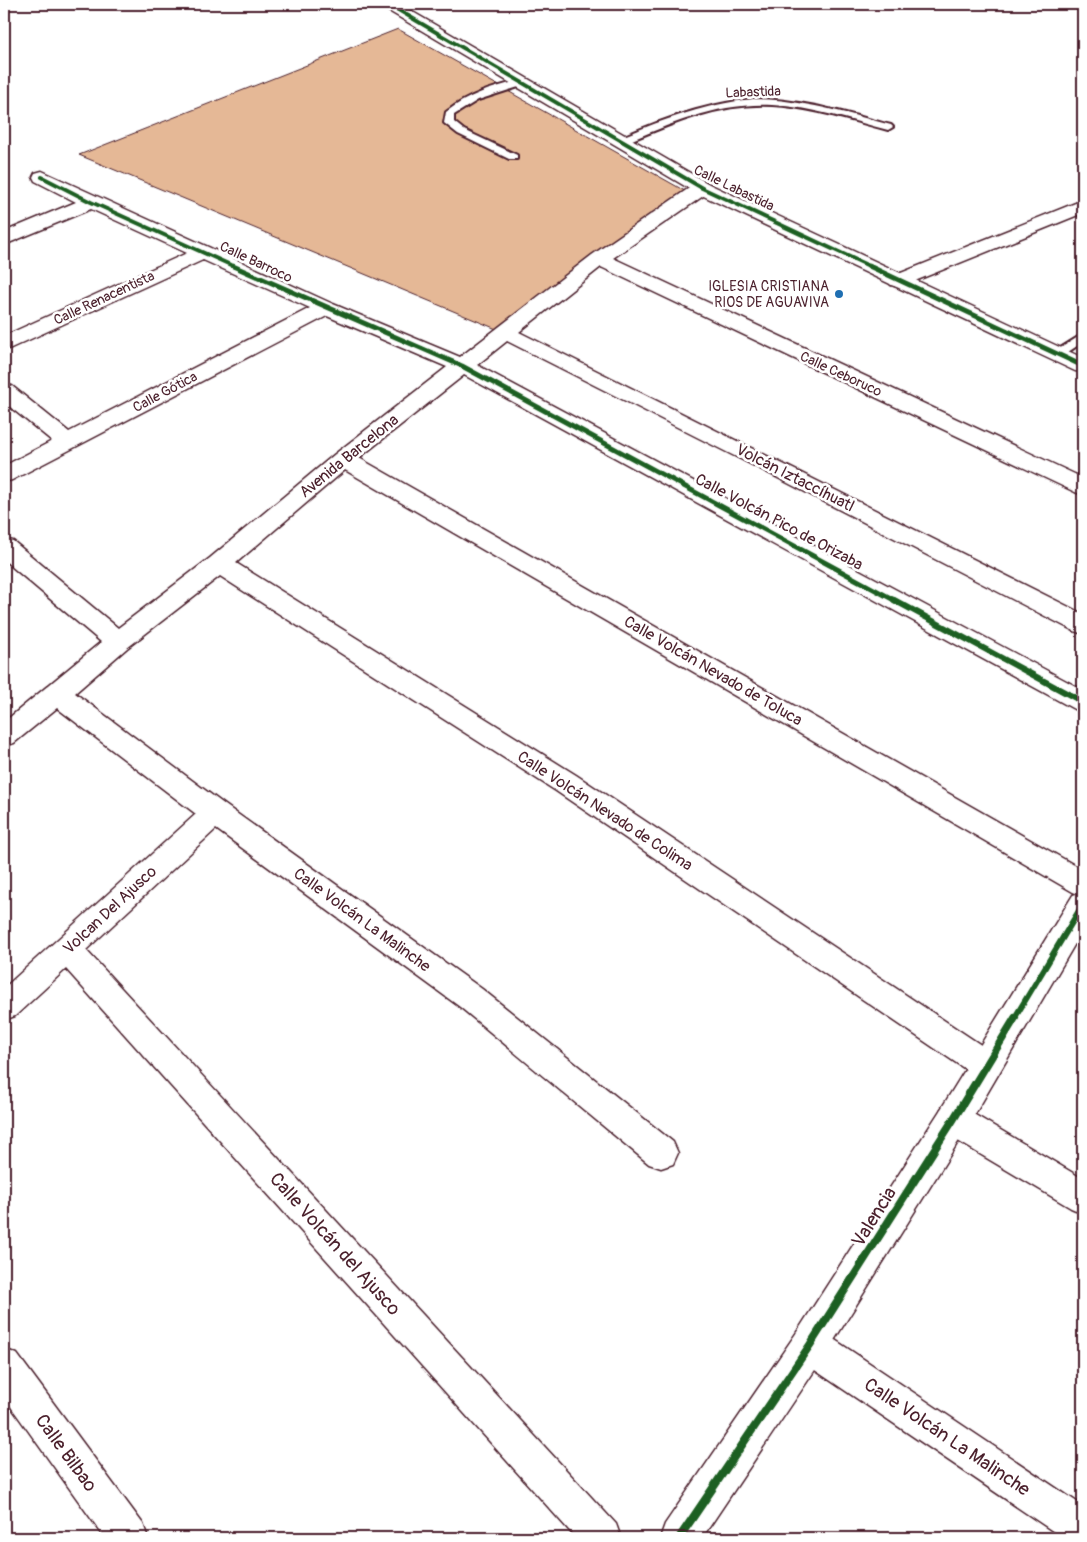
<svg xmlns="http://www.w3.org/2000/svg" width="1087" height="1542" viewBox="0 0 1087 1542" font-family="Pangolin,sans-serif">
	<style>
		.building { fill: #e5b896; stroke: #4a1f2b }
		.lines { fill: none; stroke-linecap: round; stroke-linejoin: round }
		.service-casing { stroke: #4a1f2b; stroke-width: 4 }
		.minor-casing { stroke: #4a1f2b; stroke-width: 3 }
		.tertiary-casing { stroke: #4a1f2b; stroke-width: 3 }
		.service { fill: #fff; fill-rule: evenodd }
		.minor { fill: #fff; fill-rule: evenodd }
		.tertiary { fill: #fff; fill-rule: evenodd }
		.cycleway-far3-casing { stroke: #fff; stroke-width: 5.5 }
		.cycleway-far2-casing { stroke: #fff; stroke-width: 8 }
		.cycleway-far1-casing { stroke: #fff; stroke-width: 9 }
		.cycleway-casing { stroke: #fff; stroke-width: 11 }
		.cycleway-far3 { stroke: #1b5e20; stroke-width: 4 }
		.cycleway-far2 { stroke: #1b5e20; stroke-width: 5 }
		.cycleway-far1 { stroke: #1b5e20; stroke-width: 6 }
		.cycleway { stroke: #1b5e20; stroke-width: 8 }
		.poi-dot { fill: #1f6fb2; stroke: #fff; stroke-width: 2 }
		.labels { text-anchor: middle; dominant-baseline: central; stroke-width: 5; stroke-linejoin: round; paint-order: stroke }
		.far-street-label { font-size: 14px; fill: #4a1f2b; stroke: #fff }
		.far-poi-label { font-size: 14px; fill: #4a1f2b; stroke: #fff; text-anchor: end }
		.street-label { font-size: 16px; fill: #4a1f2b; stroke: #fff }
		.near-street-label { font-size: 19px; fill: #4a1f2b; stroke: #fff }
	</style>
	<rect width="100%" height="100%" fill="#fff"/>
	<filter id="ink" filterUnits="userSpaceOnUse"><feTurbulence type="fractalNoise" baseFrequency=".02" numOctaves="2"/><feDisplacementMap in="SourceGraphic" scale="10" xChannelSelector="R" yChannelSelector="G"/><feConvolveMatrix kernelMatrix="1 2 1 2 8 2 1 2 1" color-interpolation-filters="sRGB"/></filter>
	<g filter="url(#ink)">
		<!-- building -->
		<path class="building" d="M398,29L692,195L506,333L79,155Z"/>
		<g class="lines">
			<defs>
				<path id="service" d="M522,80L525,81V85L478,100L454,115V122L464,130L517,155V159H509L458,134L444,123L446,112C469,94 494,87 522,80Z
					M753,99C800,99 845,113 891,125L893,127L888,130C850,120 812,107 772,105C721,102 672,123 625,143H619L617,141C623,135 633,133 641,129C677,115 713,103 753,99Z
					M1083,334V342L1062,356H1054L1052,354L1054,352Z"/>
				<path id="minor" d="M42,171L333,304L460,357L592,255L695,184L702,182L709,184L711,188L709,192L613,258L1083,478V495L1075,492L601,267L519,332L1083,614V634L1074,631L782,480L507,341L477,365L1083,690V712L1074,709L464,375L359,458L1083,870V896L1073,892L345,470L236,563L576,775L996,1055L1001,1065L996,1075L985,1079L974,1075L556,791L220,576L127,648L75,693L225,805L482,989L673,1142L678,1153L673,1164L661,1168L649,1164L460,1007L216,829L86,950L616,1524L621,1538H576L66,969L15,1016L4,1020V988L196,814L57,708L14,743L4,746V722L101,642L4,560V539L13,541L118,628L210,558L335,454L447,367L327,316L12,480L4,482V466L52,441L4,402V384L12,386L69,432L310,308L203,260L11,348L4,350V336L187,253L91,209L4,245V232L76,202L35,181L33,177L35,173Z
					M1083,200V213L905,285L898,287L891,285L888,281L891,277Z
					M953,1105L965,1109L1083,1179V1213L1071,1208L941,1131L937,1120L941,1109Z
					M810,1327L823,1332L1083,1506V1538H1063L797,1358L792,1345L797,1332Z"/>
				<path id="tertiary" d="M380,4H399L709,184L1083,358V372L1075,371L695,192L382,7Z
					M1083,892V930L965,1131L823,1358L702,1538H660L665,1524L797,1332L941,1109L1073,895Z
					M4,1349L17,1354L143,1524L148,1538H105L4,1397Z"/>
			</defs>
			<!-- service casing -->
			<use href="#service" class="service-casing"/>
			<!-- minor casing -->
			<use href="#minor" class="minor-casing"/>
			<!-- tertiary casing -->
			<use href="#tertiary" class="tertiary-casing"/>
			<!-- service -->
			<use href="#service" class="service"/>
			<!-- minor -->
			<use href="#minor" class="minor"/>
			<!-- tertiary -->
			<use href="#tertiary" class="tertiary"/>
			<defs>
				<path id="cycleway-far3" d="M388,4L702,188L871,267
					M42,177L91,202L235,267"/>
				<path id="cycleway-far2" d="M233,266L462,366L896,601
					M869,266L1083,366"/>
				<path id="cycleway-far1" d="M894,600L1083,702
					M1014,1019L1083,904"/>
				<path id="cycleway" d="M679,1538L810,1345L953,1120L1015,1018"/>
			</defs>
			<!-- cycleway-far3 casing -->
			<use href="#cycleway-far3" class="cycleway-far3-casing"/>
			<!-- cycleway-far2 casing -->
			<use href="#cycleway-far2" class="cycleway-far2-casing"/>
			<!-- cycleway-far1 casing -->
			<use href="#cycleway-far1" class="cycleway-far1-casing"/>
			<!-- cycleway casing -->
			<use href="#cycleway" class="cycleway-casing"/>
			<!-- cycleway-far3 -->
			<use href="#cycleway-far3" class="cycleway-far3"/>
			<!-- cycleway-far2 -->
			<use href="#cycleway-far2" class="cycleway-far2"/>
			<!-- cycleway-far1 -->
			<use href="#cycleway-far1" class="cycleway-far1"/>
			<!-- cycleway -->
			<use href="#cycleway" class="cycleway"/>
		</g>
	</g>
	<!-- markers -->
	<circle class="poi-dot" cx="839" cy="294" r="5"/>
	<g class="labels">
		<!-- far-street labels -->
		<g class="far-street-label">
			<text transform="translate(753 92) rotate(-2)">Labastida</text>
			<text transform="translate(734 188) rotate(26)">Calle Labastida</text>
			<text transform="translate(256 262) rotate(25)">Calle Barroco</text>
			<text transform="translate(104 298) rotate(-25)">Calle Renacentista</text>
			<text transform="translate(841 374) rotate(25)">Calle Ceboruco</text>
			<text transform="translate(165 392) rotate(-28)">Calle Gótica</text>
		</g>
		<!-- far-poi labels -->
		<g class="far-poi-label">
			<text x="829" y="286">IGLESIA CRISTIANA<tspan x="829" dy="16">RIOS DE AGUAVIVA</tspan></text>
		</g>
		<!-- street labels -->
		<g class="street-label">
			<text transform="translate(349 456) rotate(-39)">Avenida Barcelona</text>
			<text transform="translate(795 478) rotate(27)">Volcán Iztaccíhuatl</text>
			<text transform="translate(779 522) rotate(28)">Calle Volcán Pico de Orizaba</text>
			<text transform="translate(713 671) rotate(30)">Calle Volcán Nevado de Toluca</text>
			<text transform="translate(605 811) rotate(33)">Calle Volcán Nevado de Colima</text>
			<text transform="translate(110 910) rotate(-43)">Volcan Del Ajusco</text>
			<text transform="translate(362 920) rotate(36)">Calle Volcán La Malinche</text>
		</g>
		<!-- near-street labels -->
		<g class="near-street-label">
			<text transform="translate(874 1217) rotate(-58)">Valencia</text>
			<text transform="translate(335 1244) rotate(48)">Calle Volcán del Ajusco</text>
			<text transform="translate(947 1437) rotate(34)">Calle Volcán La Malinche</text>
			<text transform="translate(66 1453) rotate(54)">Calle Bilbao</text>
		</g>
	</g>
	<!-- margin -->
	<rect width="1087" height="1542" fill="none" stroke="#fff" stroke-width="20"/>
	<rect x="10" y="10" width="1067" height="1522" fill="none" stroke="#4a1f2b" stroke-width="2" filter="url(#ink)"/>
</svg>
